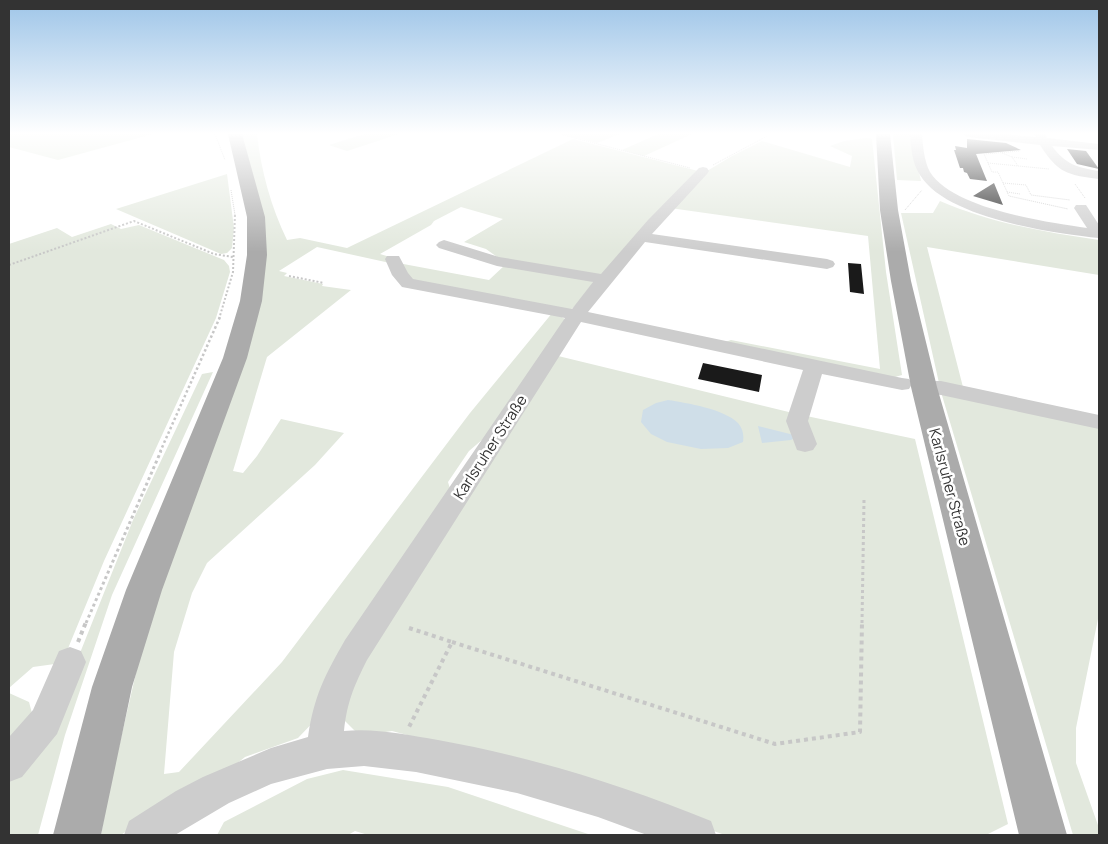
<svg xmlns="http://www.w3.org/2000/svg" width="1108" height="844" viewBox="0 0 1108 844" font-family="Manrope,sans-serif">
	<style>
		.green { fill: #e2e8dd }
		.water { fill: #cfdee8 }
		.building { fill: #1a1a1a }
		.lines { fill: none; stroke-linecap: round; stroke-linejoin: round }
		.path-far4 { stroke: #c7c7c7; stroke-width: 1; stroke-dasharray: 1 1; stroke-linecap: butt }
		.path-far3 { stroke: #c7c7c7; stroke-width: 2; stroke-dasharray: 2 2; stroke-linecap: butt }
		.path-far2 { stroke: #c7c7c7; stroke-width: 2.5; stroke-dasharray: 2.5 2.5; stroke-linecap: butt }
		.path-far1 { stroke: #c7c7c7; stroke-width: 3; stroke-dasharray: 3 3; stroke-linecap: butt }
		.path { stroke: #c7c7c7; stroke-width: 4; stroke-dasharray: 4 4; stroke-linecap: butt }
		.minor { fill: #cdcdcd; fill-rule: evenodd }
		.major { fill: #ababab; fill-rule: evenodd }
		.labels { text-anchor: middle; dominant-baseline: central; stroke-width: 5; stroke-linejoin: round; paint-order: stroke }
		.street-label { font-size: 15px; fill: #333; stroke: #fff }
	</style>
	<rect width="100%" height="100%" fill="#fff"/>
	<!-- green -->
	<path class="green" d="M9,134H153L58,160L9,147Z
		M241,134H257C261,171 271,207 287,240L300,238L347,248L573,139L698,171L602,275L500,259L486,249L464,242L503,219L461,207L434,221L431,225L380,254L390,257V263L317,247L279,271L287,273L284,276L323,284L322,286L351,290L267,357L233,471L243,473L257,456L281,419L344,433L315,465L207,563L192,593L174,652L164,774L179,772L282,662L470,413L553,312L565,319L497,427L469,451L448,482L451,492L322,713L298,738L245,757L218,779L145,818L121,835H101L109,790L142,647L265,267Z
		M364,134H399L347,151L329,145Z
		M561,134H620L597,143Z
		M658,134H692L644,156L622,150Z
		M893,134H910L921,181L897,180Z
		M867,138L872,139L886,272L902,375L888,379L725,342L731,340L880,369L868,236L670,208L707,171L732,156L762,141L850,167L852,156L830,146L844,141Z
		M227,174L234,228L232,248L227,253L221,254L116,209Z
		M940,201C991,223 1044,232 1099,240V275L927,247L964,391L939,383L901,213H933Z
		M111,224L121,229L139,225L224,260L229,266L230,272L216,318L104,561L62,663L33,667L9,688V244L57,228L72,237Z
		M398,263L489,280L506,264L589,279L596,285L586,297L569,311L412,281Z
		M554,355L797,414L915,439L1008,824L986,835H725L539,770L392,731L360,736L341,717L351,670Z
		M213,372L112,595L65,735L38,835H9V773L37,746L78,658L133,520L202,374Z
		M941,392L1099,427V614L1076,728V763L1099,828V835H1073Z
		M9,693L29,702L33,717L16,749L9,756Z
		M343,770L448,787L591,835H368L355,831L348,835H217L224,822L307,779Z"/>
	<!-- water -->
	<path class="water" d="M668,400C687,403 724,409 738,423C743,429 744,435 743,442L728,448L701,449L667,442L651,434L641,422L643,410L656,403Z
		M758,426L794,435L795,438L791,440L762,443Z"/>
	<!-- building -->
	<path class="building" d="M967,139L1006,143L1021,150L976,154L987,181L970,179L967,173L964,172L963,168H960L954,150H956L955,146L967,148Z
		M1067,149L1086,151L1099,169L1077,164Z
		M994,183L1003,205L973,196Z
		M848,263L861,264L864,294L850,292Z
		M703,363L762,375L759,392L698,379Z"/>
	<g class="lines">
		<!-- path-far4 -->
		<path class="path-far4" d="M215,134L225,160
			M559,134L690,168
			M1019,151L984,154L992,172H998L1009,196L1068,209
			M1002,153L1012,157L1018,166
			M1012,157L1027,159
			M988,163L1049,169
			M713,165L771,134
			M1003,183L1026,185L1031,195L1070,200
			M1075,184L1085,198
			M231,190L235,215
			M1007,192L1020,194
			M905,210L922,190"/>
		<!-- path-far3 -->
		<path class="path-far3" d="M9,265L134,221L214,254L233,257
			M289,276L324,283
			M219,319L233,272L235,214"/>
		<!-- path-far2 -->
		<path class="path-far2" d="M160,452L220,317"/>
		<!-- path-far1 -->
		<path class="path-far1" d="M86,623L161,451
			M862,623L864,500"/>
		<!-- path -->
		<path class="path" d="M409,628L452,642L409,727
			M78,642L86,622
			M452,642L775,744L860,732L862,622"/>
		<!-- minor -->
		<path class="minor" d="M910,134H922C923,146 924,161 930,172C953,209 1046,222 1087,228L1074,208L1076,205H1086L1099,225V238C1052,233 946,218 920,175C912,163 911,148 910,134Z
			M963,134H1004L1036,137L1034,134H1045L1047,138L1099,144V150L1052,146C1065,164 1078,168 1099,171V179C1067,175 1058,173 1040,145L968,137Z
			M703,167L707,168L709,171L707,174L652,234L827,259L833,261L835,264L833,267L827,269L645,242L588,312L902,378L909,379L912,384L909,389L902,390L822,374L808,421L817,444L813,450L805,452L797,450L786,421L803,370L581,322L367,660C354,686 347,702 344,731C376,728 407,735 438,740C532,757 623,785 711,821L716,835H647L598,817L517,793L416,772L364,766L327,769L271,784L229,803L175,835H124L129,821L176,791L203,777L271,748L308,737C314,696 325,675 345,640L565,318L402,287L392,275L385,259L387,256H399L408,273L413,279L572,309L593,282L497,266L439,248L436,245L439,242L444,240L499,257L601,274L648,220L699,168Z
			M924,381H941L1099,415V429L941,395L917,392L913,387L917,382Z
			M70,647L81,651L86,662L57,734L22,777L9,782V737L33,710L59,651Z"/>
		<!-- major -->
		<path class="major" d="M228,134H242L265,217L267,255L262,301L247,358L162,590L132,687L101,835H53L92,687L126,590L223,358L240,301L247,255V217Z
			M876,134H890L898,210L911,281L937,387L1067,835H1019L911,387L891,281L880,210Z"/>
	</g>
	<!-- sky -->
	<linearGradient id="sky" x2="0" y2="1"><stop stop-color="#9ec5e8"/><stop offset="0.53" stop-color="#fff"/><stop offset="1" stop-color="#fff" stop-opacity="0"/></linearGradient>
	<rect width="1108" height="252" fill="url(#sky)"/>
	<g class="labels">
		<!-- street labels -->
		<g class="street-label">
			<text transform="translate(490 447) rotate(-57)">Karlsruher Straße</text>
			<text transform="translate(950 487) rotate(75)">Karlsruher Straße</text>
		</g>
	</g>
	<!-- border -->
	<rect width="1108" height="844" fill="none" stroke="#333333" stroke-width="20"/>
</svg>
